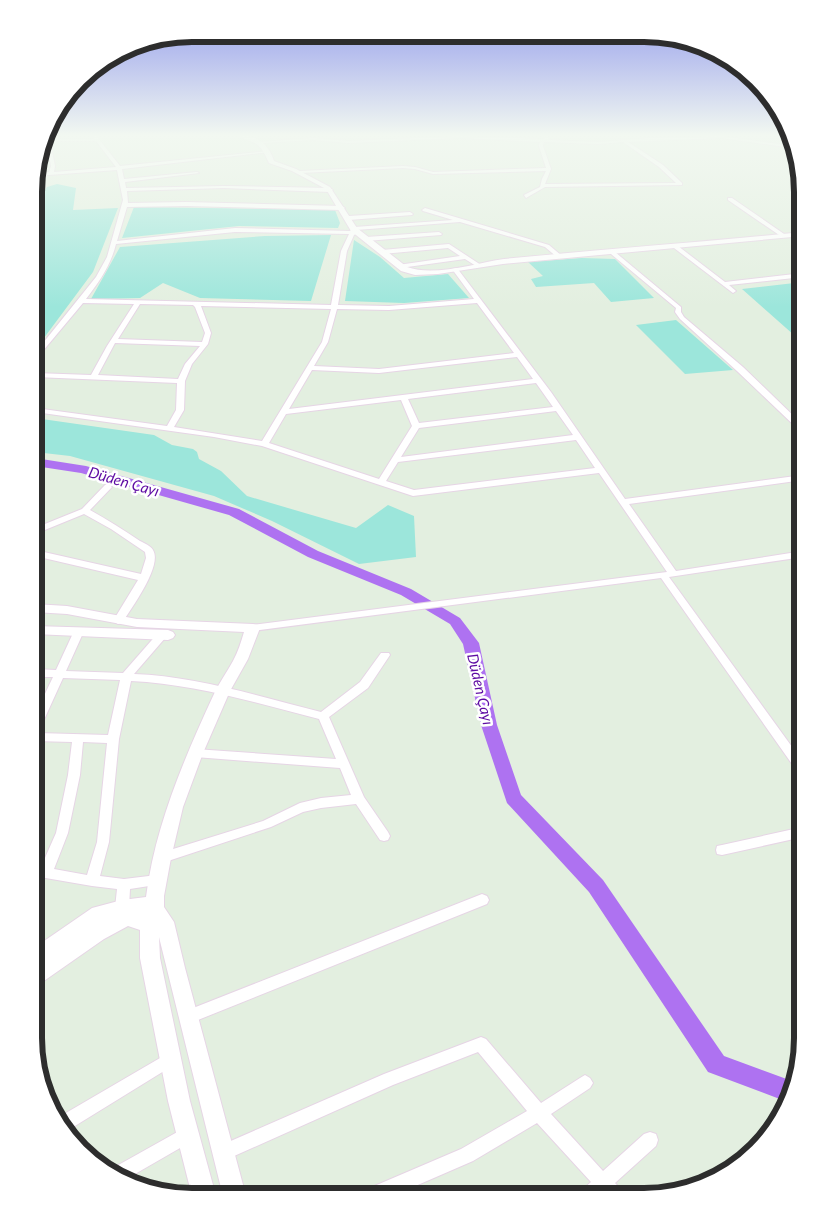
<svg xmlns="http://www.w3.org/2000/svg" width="837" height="1231" viewBox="0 0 837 1231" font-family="Lato,sans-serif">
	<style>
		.green { fill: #9ce6db }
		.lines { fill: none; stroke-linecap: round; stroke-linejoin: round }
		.river { fill: #ae72f1; fill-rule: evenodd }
		.street-casing { stroke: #e6d5e5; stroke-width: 2 }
		.secondary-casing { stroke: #e6d5e5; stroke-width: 2 }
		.street { fill: #fff; fill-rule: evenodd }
		.secondary { fill: #fff; fill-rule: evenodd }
		.labels { text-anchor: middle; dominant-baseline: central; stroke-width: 5; stroke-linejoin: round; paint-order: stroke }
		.water-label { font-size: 15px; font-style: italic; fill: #5e0ba3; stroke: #fff }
		.rim { fill: none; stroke: #2d2d2d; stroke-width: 6 }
	</style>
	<rect width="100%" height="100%" fill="#e3efe0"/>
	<!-- green -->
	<path class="green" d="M57,184L76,188L73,210L118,208L93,272L35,350V205L47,187Z
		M134,207L335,210L340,223L338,228L239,226L122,238Z
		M331,235L311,301L200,298L163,283L140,298L91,299L120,247L265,236Z
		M354,240L380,257L404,278L448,274L469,298L404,303L345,301Z
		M582,258L615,259L654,298L611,302L594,283L536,287L531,279L543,276L528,262Z
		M803,282V343L742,289Z
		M676,320L733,370L685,374L636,325Z
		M35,418L154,435L172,445L193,449L197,452L199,459L221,471L247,496L356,528L388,505L414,516L416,557L359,564L272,521L214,496L70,456L35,452Z"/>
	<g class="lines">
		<!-- river -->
		<path class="river" d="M35,458L86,466L239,509L318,551L411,589L460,618L479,643L497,725L521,795L603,880L724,1056L792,1081L785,1101L708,1072L589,892L507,803L481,725L463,644L450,624L401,595L308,557L229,515L81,473L35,466Z"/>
		<defs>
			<path id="street" d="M91,134H95L120,166L268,151L270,152L122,169L124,179L197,172L199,173L125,182L126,188L224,186L330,188L333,190L330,192L224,188L127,191L128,203L186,202L342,206L345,208L342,210L186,206L127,207L117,241L235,228L350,231L354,227L453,220L423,211L422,210L425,208L549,245L562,256V258H558L545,247L460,222L356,230L358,233L354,235L347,251L338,305L389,306L474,299L452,269L457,268L551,392L625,499L803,475V480L629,504L676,571L803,551V557L669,577L803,762V775L799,774L661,578L253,631L249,630L248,628L249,626L253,625L667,572L599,473L413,496L262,446L214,437L35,412V408L167,426L176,410L177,383L35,377V373L91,375L107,346L134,304L83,303L37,358L35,359V353L96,277L107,257L123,200L117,170L35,176V174L49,172L51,166L46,139H94ZM50,141H96L116,167L54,172L55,166ZM235,232L349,234L341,251L331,305L86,299C99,282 111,265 116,244ZM477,303L514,353L379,369L314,366L328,342L337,309L389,310ZM140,304L193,305L195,307L205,333L202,342L118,339ZM201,306L331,309L322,342L262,441L174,427L184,410L185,381L192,364L208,344L211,333ZM115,343L200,346L185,364L178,379L98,375ZM517,357L533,379L289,409L312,370L379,373ZM536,383L553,407L419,423L408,399ZM401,400L412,426L379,479L269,443L286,414ZM556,411L573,435L401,457L419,428ZM576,440L595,468L414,490L386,481L398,462Z
				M543,134H547L549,140L599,142L649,138L721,136L779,144L794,148L795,150L779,146L721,138L628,142L663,165L682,183V185L545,187L526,198L524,195L540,187L542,179L546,171L433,174L415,169L403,168L300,173L298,172L300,171L403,166L415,167L433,172L546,168L539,146L540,142L459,138L348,143L313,140L261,143L259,142L313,138L348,141L459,136L545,139ZM544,142L599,144L623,142L659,167L676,183L545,184L551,169L543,146Z
				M728,198H732L787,236L782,237L728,200Z
				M410,212L413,214L412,215L349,220L346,218L349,216Z
				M439,232L442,234L441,235L366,241L363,239L366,237Z
				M449,244L481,265L476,266L465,259L400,268L398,267V265L460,256L448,248L382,254L379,252L382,250Z
				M674,246H678L725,282L803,273V277L729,285L736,291L733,293L674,248Z
				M611,252H615L681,307V312L684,317L743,367L803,425V431H800L737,371L680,319L675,312L676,308L611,254Z
				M803,341V345L796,346L793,344Z
				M800,439H803V449H800L796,443Z
				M108,484L112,487L90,510C108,520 124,530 140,541C144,543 151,546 153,550C163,566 130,610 122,623L118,624L113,621L138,580L35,556V550L141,574L146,558L145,552L111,529L84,514L35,534V528L82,509L105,485Z
				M79,628L84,631L66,671L123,673L158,633L162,632L167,635L166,637L134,674C195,676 262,697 321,712L360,682L381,653H389L390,655L368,688L329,717L364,797L388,832L390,836L388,840L384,841L380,840L356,804L321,808L303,812L271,827L162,863L157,862L156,858L157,854L263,821L300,803L321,798L351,795L340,768L195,757L191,756L189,753L191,750L195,749L336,759L319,719C257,703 194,684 131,681L119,739L109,842L100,876L124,879L157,875L162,876L164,880L162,884L130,889L129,908L127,912L122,914L117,912L115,908L117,889L92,886L34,876V866L41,867L56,833L68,775L72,742L34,741V717L53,677H34V669L56,670L74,631ZM63,678L120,680L108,735L38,733ZM83,742L107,743L97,842L87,875L54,869L68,833L80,775Z
				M803,827V837L722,855L717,854L716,850L717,846L722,845Z
				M482,894L487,896L489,900L487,904L188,1024L183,1022L181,1017L183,1012Z
				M481,1037L486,1039L541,1103L580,1078L585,1075L590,1078L593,1083L590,1088L551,1114L603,1171L644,1134L650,1132L656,1134L658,1140L656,1146L615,1183L622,1191L624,1197H605L602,1194L599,1197H579L581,1191L591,1182L537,1123L473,1161L390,1197L363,1196L365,1190L461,1149L527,1111L478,1052L393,1085L223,1161L217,1159L215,1153L217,1147L384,1074Z
				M172,1051L177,1053L180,1058L177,1063L70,1129L59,1117Z
				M188,1126L194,1128L196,1134L194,1140L128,1178L112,1171L113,1168Z"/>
			<path id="secondary" d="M235,134C254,134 268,142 274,161L296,169L330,187L357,228L407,267C434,277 476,263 504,259C604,249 704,242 803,232V236L503,264L438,274L415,275L401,271L351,231L326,189L292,171L269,163C258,138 256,146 235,134Z
				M34,604L67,606L137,619L253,624L258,625L260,628L248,659L230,691L203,753L183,807L171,858L164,896V907L174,922L185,968L246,1196H223L159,937L160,958L190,1101L216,1196H192L168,1101L140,958V930L128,926L104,939L41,983L34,986V948L92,908L122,900L146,897C155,826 184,759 214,694C219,683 227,672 233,661C238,652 241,642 244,632L137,627L67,614L34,612Z
				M34,626L168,630L173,632L175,635L173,638L168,640L34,634Z"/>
		</defs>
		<!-- street casing -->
		<use href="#street" class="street-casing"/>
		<!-- secondary casing -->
		<use href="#secondary" class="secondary-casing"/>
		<!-- street -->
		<use href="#street" class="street"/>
		<!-- secondary -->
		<use href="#secondary" class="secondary"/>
	</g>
	<!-- sky -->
	<linearGradient id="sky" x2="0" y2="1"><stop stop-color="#919aec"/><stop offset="0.44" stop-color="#f2f8f1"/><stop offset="1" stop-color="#f2f8f1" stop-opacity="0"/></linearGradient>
	<rect width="837" height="307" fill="url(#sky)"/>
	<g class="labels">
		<!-- water labels -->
		<g class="water-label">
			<text transform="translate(124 481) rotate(16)">Düden Çayı</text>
			<text transform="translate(481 689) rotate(77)">Düden Çayı</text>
		</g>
	</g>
	<!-- crop -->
	<path d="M0 0H837V1231H0ZM192 42H644A150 150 0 0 1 794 192V1038A150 150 0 0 1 644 1188H192A150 150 0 0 1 42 1038V192A150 150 0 0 1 192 42Z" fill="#fff" fill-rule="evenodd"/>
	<path class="rim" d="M192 42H644A150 150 0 0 1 794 192V1038A150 150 0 0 1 644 1188H192A150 150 0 0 1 42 1038V192A150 150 0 0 1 192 42Z"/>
</svg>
